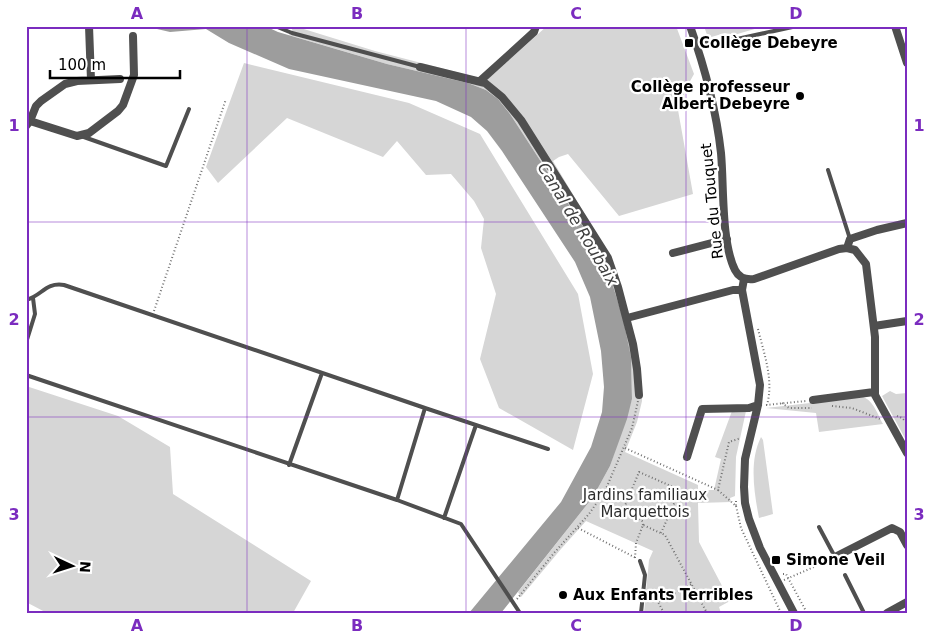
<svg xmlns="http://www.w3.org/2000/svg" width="933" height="639" viewBox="0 0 933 639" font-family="'DejaVu Sans',sans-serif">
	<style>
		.green { fill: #d6d6d6 }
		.water { fill: #9d9d9d }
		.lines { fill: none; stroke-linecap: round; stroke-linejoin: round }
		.path { stroke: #717171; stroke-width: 2; stroke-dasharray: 1 2.5; stroke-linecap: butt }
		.service { stroke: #4f4f4f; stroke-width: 4 }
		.minor { stroke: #4f4f4f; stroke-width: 8 }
		.grid { fill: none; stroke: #7b2cbf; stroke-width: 1; stroke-opacity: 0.55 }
		.poi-dot { fill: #000; stroke: #fff; stroke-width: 2 }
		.labels { text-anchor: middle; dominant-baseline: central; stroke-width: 4.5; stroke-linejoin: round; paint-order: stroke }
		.poi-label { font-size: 15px; font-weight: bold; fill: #000; stroke: #fff; text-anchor: start }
		.street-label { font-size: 15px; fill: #000; stroke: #fff }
		.park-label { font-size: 15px; fill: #2d2d2d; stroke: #fff }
		.water-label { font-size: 16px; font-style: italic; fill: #3e3e3e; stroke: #fff }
		.neatline { fill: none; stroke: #7b2cbf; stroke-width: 2 }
		.grid-label { font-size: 16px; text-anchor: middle; font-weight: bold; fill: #7b2cbf }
	</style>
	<rect width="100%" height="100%" fill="#fff"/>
	<!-- green -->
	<path class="green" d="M294,26L375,51L487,80L547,26H676L694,74L684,92L685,101L678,110L693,194L619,216L568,154L559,157L553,161L590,223L613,264L641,380L642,401L637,422L625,452L698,485V490H714L721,459L715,457L732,411H746L736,457L735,496L730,498L731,502L698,503L699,542L730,601L719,607L721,613H644L649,560L653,551L586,521L561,549L521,597L518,592L593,497L610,466L632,399L631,361L623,318L608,270L597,248L510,114L498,99L486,90L468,83L387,64L289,35Z
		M704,26H765L734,35V36L725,33L708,38Z
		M244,63L409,103L480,134L578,294L593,374L573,450L499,408L480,359L496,294L481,248L484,219L474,201L451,174L426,175L397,141L383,157L287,118L218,183L206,167Z
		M26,386L118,416L170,447L173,494L311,581L293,613H47L26,602Z
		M890,391L896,394L907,393V442L882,396Z
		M863,397C873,400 878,415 883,424L819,432L816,413L766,408Z
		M761,437L763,440L773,514L759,518C754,492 749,461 761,437Z"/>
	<!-- water -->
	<path class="water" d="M144,26H265L278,32L387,64L468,83L486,90L498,99L510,114L597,248L608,270L623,318L631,357L632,399L627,419L610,466L593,497L501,613H469L561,502L591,447L602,412L604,387L601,351L590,297L575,262L502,151L487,131L471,117L436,101L289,69L229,43L206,29L170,32Z"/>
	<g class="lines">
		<!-- path -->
		<path class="path" d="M154,311L226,99
			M758,329C764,354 774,380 767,405
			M782,403L789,408H812
			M766,405L806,401
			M832,406L852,408L880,419
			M897,416L902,418L907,423
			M625,448L718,490
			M736,501V506L718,490L729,442L741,438
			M736,506L741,528L781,613
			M643,525L642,521L622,513L639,472L680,490L661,533
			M578,528L636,558
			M635,558L636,543L643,525L665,535L707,613
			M783,574H786L807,613
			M784,580L823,563
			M517,599L554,553L589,514L605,491L632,428L638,401
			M664,613L658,602L692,584"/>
		<!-- service -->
		<path class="service" d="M275,26L292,33L420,67
			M696,44L737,39L797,26
			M81,136L166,166L189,109
			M828,170L850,239
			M26,300C42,296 45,282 64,285L425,408L397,500L461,524L520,613
			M26,343L35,314L33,298
			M26,375L397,500
			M425,408L548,449
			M289,465L322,373
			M444,518L476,425
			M819,527L835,557
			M640,561L645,575L641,613
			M845,575L864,613"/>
		<!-- minor -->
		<path class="minor" d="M89,26L91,80
			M690,26C705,68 716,108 721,153C724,185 721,242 735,270C739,278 746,280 754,279L839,249L847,248L855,250L866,264L875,337V395L907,453
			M895,26L907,63
			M420,67L485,83L502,97L521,120L608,258L618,287L633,344L637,369L639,395
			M480,81L534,32L536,26
			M30,121L36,106L41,101L65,84L77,81L120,79
			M26,126L30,121L77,136L89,133L118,111L123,105L134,75L133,36
			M847,248L850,239L877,230L907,223
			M673,253L727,239
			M744,279L742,290L760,385L758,405L745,459L744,487L745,503L749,519L760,548L794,613
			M627,318L733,290H742
			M874,326L907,321
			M813,400L874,392
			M687,457L702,409L749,408L758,405
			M831,559L892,528L900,532L907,545
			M887,613L907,602"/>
	</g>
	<!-- grid -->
	<path class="grid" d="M247,26V613M466,26V613M686,26V613M26,222H907M26,417H907"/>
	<!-- markers -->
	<g class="poi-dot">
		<rect x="684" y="38" width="10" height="10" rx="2.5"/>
		<circle cx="800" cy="96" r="5"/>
		<rect x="771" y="555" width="10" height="10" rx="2.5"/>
		<circle cx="563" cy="595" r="5"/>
	</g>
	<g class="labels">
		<!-- poi labels -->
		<g class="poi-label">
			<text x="699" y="43">Collège Debeyre</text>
			<text x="790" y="87" text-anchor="end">Collège professeur<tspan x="790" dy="17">Albert Debeyre</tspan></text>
			<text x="786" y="560">Simone Veil</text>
			<text x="573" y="595">Aux Enfants Terribles</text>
		</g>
		<!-- street labels -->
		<g class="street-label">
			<text transform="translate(712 201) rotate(-96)">Rue du Touquet</text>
		</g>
		<!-- park labels -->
		<g class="park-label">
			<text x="645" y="495">Jardins familiaux<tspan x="645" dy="17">Marquettois</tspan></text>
		</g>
		<!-- water labels -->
		<g class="water-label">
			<text transform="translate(578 224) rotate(59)">Canal de Roubaix</text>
		</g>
	</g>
	<!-- border -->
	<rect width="933" height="639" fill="none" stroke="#ffffff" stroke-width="55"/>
	<!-- north arrow -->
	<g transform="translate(72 566) rotate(94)" stroke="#ffffff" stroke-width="4" paint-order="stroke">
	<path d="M0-4L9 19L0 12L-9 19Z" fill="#000000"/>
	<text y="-8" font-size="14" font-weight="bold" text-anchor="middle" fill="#000000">N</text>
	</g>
	<!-- scale -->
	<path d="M50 70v8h130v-8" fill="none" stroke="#000000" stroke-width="2.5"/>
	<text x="58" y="70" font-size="15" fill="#000000" stroke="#ffffff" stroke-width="4" paint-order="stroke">100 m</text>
	<rect x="28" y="28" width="878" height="584" class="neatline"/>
	<g class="grid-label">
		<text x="137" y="19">A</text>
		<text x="357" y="19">B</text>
		<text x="576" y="19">C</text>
		<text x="796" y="19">D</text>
		<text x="14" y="131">1</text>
		<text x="919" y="131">1</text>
		<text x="14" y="325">2</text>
		<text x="919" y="325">2</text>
		<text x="14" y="520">3</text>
		<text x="919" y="520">3</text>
		<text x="137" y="631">A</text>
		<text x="357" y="631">B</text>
		<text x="576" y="631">C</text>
		<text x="796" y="631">D</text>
	</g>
</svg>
